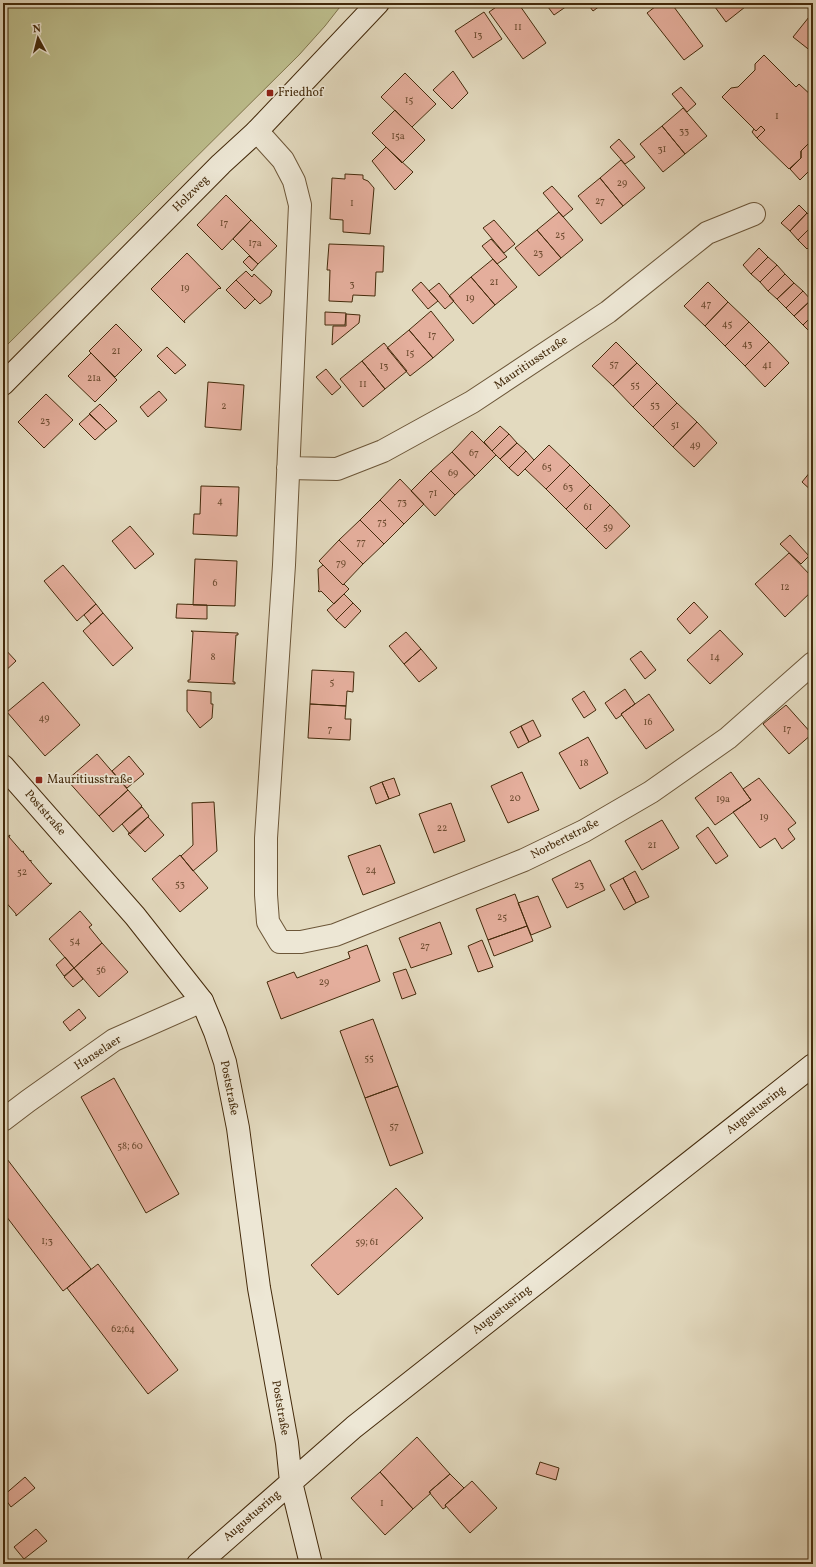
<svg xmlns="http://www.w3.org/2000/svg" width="816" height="1567" viewBox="0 0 816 1567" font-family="Vollkorn,serif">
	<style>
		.green { fill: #bcbd8c; stroke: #80744c }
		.building { fill: #e4ae9c; stroke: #442a0b }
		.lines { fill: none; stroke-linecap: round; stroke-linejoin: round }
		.street-casing { stroke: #6c5638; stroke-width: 24 }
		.secondary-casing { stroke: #442a0b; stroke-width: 24 }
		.street { stroke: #ede7d5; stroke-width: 22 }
		.secondary { stroke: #ede7d5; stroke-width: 22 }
		.poi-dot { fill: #8f2418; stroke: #ede7d5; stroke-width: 1.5 }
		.labels { text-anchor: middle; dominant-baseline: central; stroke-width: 3.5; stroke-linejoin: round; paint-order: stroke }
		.number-label { font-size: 10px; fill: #6c4b2f }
		.poi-label { font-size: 12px; fill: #442a0b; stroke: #ede7d5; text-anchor: start }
		.street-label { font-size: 12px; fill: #442a0b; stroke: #ede7d5 }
	</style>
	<rect width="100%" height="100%" fill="#e3dabf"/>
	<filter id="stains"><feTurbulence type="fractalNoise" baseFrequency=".005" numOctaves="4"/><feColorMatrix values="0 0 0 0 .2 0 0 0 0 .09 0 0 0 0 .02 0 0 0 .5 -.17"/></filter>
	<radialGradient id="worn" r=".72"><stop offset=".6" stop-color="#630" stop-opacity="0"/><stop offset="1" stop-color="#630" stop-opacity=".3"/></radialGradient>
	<!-- green -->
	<path class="green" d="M3,3H343L325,26L299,55L3,349Z"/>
	<!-- building -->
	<path class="building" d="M502,3H518L546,43L523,59L489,12Z
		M545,3H566L567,6L554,15Z
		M587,3H604L593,11Z
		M660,3H671L703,46L684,60L647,13Z
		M712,3H742L745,7L726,22Z
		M484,12L502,39L473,58L455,31Z
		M813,12V51L812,52L793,37Z
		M764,55L796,87L799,84L813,97V139L801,151V158L789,169L757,138L765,130L761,126L756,131L722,97L731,88L738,87L755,70V64Z
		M453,71L468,93L452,109L433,90Z
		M405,73L436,104L412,127L381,97Z
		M681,87L696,104L687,112L672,94Z
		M683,108L707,136L685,154L662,126Z
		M395,110L425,140L402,163L372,133Z
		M662,126L685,154L663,172L640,144Z
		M761,126L765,130L757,138L752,132L754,129L756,131Z
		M619,139L635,157L625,164L610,147Z
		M813,139V167L800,180L790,169L801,158V151Z
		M386,147L413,172L395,190L372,161Z
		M621,160L645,188L623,206L600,178Z
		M345,174L363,175V179L368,181L374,188L370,234L343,232V220L330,219L332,178L345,179Z
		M600,178L623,206L601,224L578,196Z
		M552,186L573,209L563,217L543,193Z
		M226,195L251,220L222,250L197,225Z
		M799,205L807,213L790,231L781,223Z
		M559,212L583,240L561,258L537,230Z
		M807,213L813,219V225L798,240L790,231Z
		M251,220L277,246L258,264L233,239Z
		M494,220L515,244L504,253L483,228Z
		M813,225V243L807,249L798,240Z
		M537,230L561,258L539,276L515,248Z
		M491,239L507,257L497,264L482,246Z
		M329,244L384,246L383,272H376L375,296L353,295L352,302L329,301L330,270H327Z
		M759,248L768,257L751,274L743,265Z
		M187,253L221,288L220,289L219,288L184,321L185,323L151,289Z
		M249,256L258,264L252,271L243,262Z
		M768,257L777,265L760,282L751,274Z
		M493,259L517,287L495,305L471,277Z
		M777,265L785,274L768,291L760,282Z
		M246,271L252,277L254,274L272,291L270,296L260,304L236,280Z
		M785,274L794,283L777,299L768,291Z
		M471,277L495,305L473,324L449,296Z
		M236,280L255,299L245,309L226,290Z
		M421,282L438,301L428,309L412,290Z
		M708,282L728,302L705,326L684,306Z
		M439,283L454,301L445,309L429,291Z
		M794,283L803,291L786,308L777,299Z
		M803,291L811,300L794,316L786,308Z
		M811,300L813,302V315L803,325L794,316Z
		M728,302L749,322L725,346L705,326Z
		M431,311L454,340L433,358L409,330Z
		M325,312L346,313L345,325H325Z
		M346,314L360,315L359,323L332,345L333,326H346Z
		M813,315V332L811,333L803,325Z
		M749,322L769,342L745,366L725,346Z
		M116,324L142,350L115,377L89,351Z
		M409,330L433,358L410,376L387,348Z
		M616,342L637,363L613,386L592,366Z
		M769,342L789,363L765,387L745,366Z
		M384,343L407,371L385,389L362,361Z
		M167,347L186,365L175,374L157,356Z
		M91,353L117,380L95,402L68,376Z
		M362,361L385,389L363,407L340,379Z
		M637,363L657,383L633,407L613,386Z
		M326,369L341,387L332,395L316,377Z
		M208,382L244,385L241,430L205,427Z
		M657,383L677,403L653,427L633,407Z
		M159,391L167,400L148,417L140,407Z
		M46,394L73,420L44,448L18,422Z
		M677,403L697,422L673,447L653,427Z
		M100,404L117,421L106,430L89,414Z
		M90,414L106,430L95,440L79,424Z
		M697,422L717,443L694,467L673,447Z
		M500,426L509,434L492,451L484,442Z
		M472,431L496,455L475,476L452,452Z
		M509,434L517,443L500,459L492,451Z
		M517,443L526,451L509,468L500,459Z
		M549,445L570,465L546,489L525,469Z
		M526,451L534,460L518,476L509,468Z
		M452,452L475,476L455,495L431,471Z
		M570,465L590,485L566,509L546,489Z
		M431,471L455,495L435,516L411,491Z
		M811,471L813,473V492L802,482Z
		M400,479L424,504L404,524L380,500Z
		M590,485L610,505L586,529L566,509Z
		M201,486L239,487L237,536L193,534L194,514H200Z
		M380,500L404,524L384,544L360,520Z
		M610,505L630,526L606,549L586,529Z
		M360,520L384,544L363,564L339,540Z
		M130,526L154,554L135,569L112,541Z
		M790,535L809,556L801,564L780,544Z
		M339,540L363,564L343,585L319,561Z
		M789,553L813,578V590L785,617L755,584Z
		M195,559L237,561L235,606L193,605Z
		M63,565L96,604L77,621L44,581Z
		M323,565L343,585L344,584L349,589L334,604L321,591L319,592L318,591L319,590L318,569Z
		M344,594L353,603L336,620L327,610Z
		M694,602L708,617L690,634L677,619Z
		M353,603L361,611L345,628L336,620Z
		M96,604L103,613L91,624L84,615Z
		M177,604L207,605V619L176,618Z
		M103,613L133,648L113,666L83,631Z
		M720,630L743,654L710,684L687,660Z
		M191,631L238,633V635H236L233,682H235V684L188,682V680H190L193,632Z
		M406,632L421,649L404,664L389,646Z
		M3,647L16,661L3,673Z
		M421,649L437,668L419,682L404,664Z
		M641,651L656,670L645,679L630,659Z
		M312,670L354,672L353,692L347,691L346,706L310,704Z
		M43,682L80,725L45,756L7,712Z
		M625,689L635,704L621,714L622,715L616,719L605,703Z
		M187,690L211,692V704H213L212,718L200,728L187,711Z
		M584,691L596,710L584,718L572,699Z
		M649,694L674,730L646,749L621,714Z
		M310,704L346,706L345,719H351L350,740L308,738Z
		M786,705L812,734L789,754L763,724Z
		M533,720L541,736L529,742L521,726Z
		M521,726L529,742L518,748L510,732Z
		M588,737L608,773L580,789L559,753Z
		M97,754L128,790L99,816L67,780Z
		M129,756L144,774L127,788L112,771Z
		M522,772L539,810L508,823L491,786Z
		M731,772L751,800L715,825L695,798Z
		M394,778L400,795L389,799L382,782Z
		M759,778L796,823L788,829L795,839L782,849L775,838L760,848L733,812L751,800L743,789Z
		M382,782L389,799L376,804L370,787Z
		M128,790L142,806L113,832L99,816Z
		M214,802L217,851L193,871L181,856L193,845L192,803Z
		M451,803L465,841L434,853L419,814Z
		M142,807L149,816L130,834L122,824Z
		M148,817L164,835L145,852L128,834Z
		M662,820L679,848L642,870L625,841Z
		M708,827L728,856L716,864L696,836Z
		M10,835L9,837L22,852L24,851L23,852L30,861L31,860V862L50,884L52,883L16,916V914L3,899V840Z
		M380,845L395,883L363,895L348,856Z
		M180,855L208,888L180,912L152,879Z
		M590,860L605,890L567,908L552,879Z
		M635,871L649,897L636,903L623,878Z
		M623,878L636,903L624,910L610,885Z
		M515,894L527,926L488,940L476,909Z
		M538,896L551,927L531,935L518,903Z
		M80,911L92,925L89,927L102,943L74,968L49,939Z
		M440,922L452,954L411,968L399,938Z
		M527,926L533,941L494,956L488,940Z
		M482,940L493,967L478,972L468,946Z
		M102,943L128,972L99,997L74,968Z
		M367,945L380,981L281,1019L267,982L294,972L297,978L350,958L348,952Z
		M65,957L74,968L64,976L56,965Z
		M74,968L83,979L73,987L64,977Z
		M406,969L416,994L402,999L393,973Z
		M79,1009L86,1018L70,1031L63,1022Z
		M373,1019L398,1086L365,1098L340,1031Z
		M114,1078L179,1194L146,1213L81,1097Z
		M398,1086L423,1153L390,1166L365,1098Z
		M4,1155L91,1269L63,1291L3,1212V1156Z
		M396,1188L423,1218L338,1295L311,1265Z
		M98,1264L178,1370L148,1394L67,1288Z
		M417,1437L450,1474L429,1492L431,1493L413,1509L380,1472Z
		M540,1462L559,1468L556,1480L536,1474Z
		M380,1472L413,1509L385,1535L351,1498Z
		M450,1474L464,1488L445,1505L446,1507L443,1509L429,1492Z
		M25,1477L35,1488L11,1507L3,1496Z
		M472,1481L497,1508L470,1533L445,1505Z
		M36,1529L47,1541L24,1559L14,1547Z"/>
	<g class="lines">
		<defs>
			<path id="street" d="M257,131L283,160L294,181L300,205L284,565L266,838V895L268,922L280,942H301L335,935L524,860L584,831L651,792L728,738L813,663
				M288,468L337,469L383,451L472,402L608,312L707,233L754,214
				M3,1120L28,1101L114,1040L202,1001"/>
			<path id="secondary" d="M3,384L221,164L257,131L378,3
				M3,766L135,916L202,1001L215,1032L225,1062L238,1128L259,1288L287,1443L291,1482L311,1564
				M198,1564L354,1427L813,1065"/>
		</defs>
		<!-- street casing -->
		<use href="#street" class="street-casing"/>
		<!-- secondary casing -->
		<use href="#secondary" class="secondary-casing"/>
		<!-- street -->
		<use href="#street" class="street"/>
		<!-- secondary -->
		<use href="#secondary" class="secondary"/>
	</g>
	<!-- markers -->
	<g class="poi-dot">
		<rect x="266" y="89" width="8" height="8" rx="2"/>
		<rect x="35" y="776" width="8" height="8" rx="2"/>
	</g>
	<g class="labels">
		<!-- number labels -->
		<g class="number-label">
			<text x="518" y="27">11</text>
			<text x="478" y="35">13</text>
			<text x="409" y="100">15</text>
			<text x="777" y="116">1</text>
			<text x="684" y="131">33</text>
			<text x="398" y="136">15a</text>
			<text x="662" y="149">31</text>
			<text x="622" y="183">29</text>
			<text x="600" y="201">27</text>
			<text x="352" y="203">1</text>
			<text x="224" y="223">17</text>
			<text x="560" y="235">25</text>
			<text x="255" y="243">17a</text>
			<text x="538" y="253">23</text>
			<text x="494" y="282">21</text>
			<text x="352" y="284">3</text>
			<text x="185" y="288">19</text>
			<text x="470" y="298">19</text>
			<text x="706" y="304">47</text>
			<text x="727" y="324">45</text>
			<text x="432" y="335">17</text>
			<text x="747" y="344">43</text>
			<text x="116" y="351">21</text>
			<text x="410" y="353">15</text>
			<text x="614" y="364">57</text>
			<text x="767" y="365">41</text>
			<text x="384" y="366">13</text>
			<text x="94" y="378">21a</text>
			<text x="363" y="384">11</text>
			<text x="635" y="385">55</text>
			<text x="655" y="405">53</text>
			<text x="224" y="406">2</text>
			<text x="45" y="421">23</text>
			<text x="675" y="425">51</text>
			<text x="695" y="445">49</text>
			<text x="474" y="453">67</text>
			<text x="547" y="467">65</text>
			<text x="453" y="473">69</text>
			<text x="568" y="487">63</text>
			<text x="433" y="493">71</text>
			<text x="220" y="501">4</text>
			<text x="402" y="502">73</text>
			<text x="588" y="507">61</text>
			<text x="382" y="522">75</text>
			<text x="608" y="527">59</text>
			<text x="361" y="542">77</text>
			<text x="341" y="563">79</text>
			<text x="215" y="583">6</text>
			<text x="785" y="587">12</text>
			<text x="213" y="657">8</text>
			<text x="715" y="657">14</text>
			<text x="332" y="682">5</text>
			<text x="44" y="718">49</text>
			<text x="648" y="722">16</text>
			<text x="330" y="729">7</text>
			<text x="787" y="729">17</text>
			<text x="584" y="763">18</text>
			<text x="515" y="798">20</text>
			<text x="723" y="799">19a</text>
			<text x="764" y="817">19</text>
			<text x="442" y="828">22</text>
			<text x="652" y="845">21</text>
			<text x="371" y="870">24</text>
			<text x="22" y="872">52</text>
			<text x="180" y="884">53</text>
			<text x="579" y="885">23</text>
			<text x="502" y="917">25</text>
			<text x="75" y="941">54</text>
			<text x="425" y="946">27</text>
			<text x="101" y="970">56</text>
			<text x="324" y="982">29</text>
			<text x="369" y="1058">55</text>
			<text x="394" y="1126">57</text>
			<text x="130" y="1146">58; 60</text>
			<text x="47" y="1241">1;3</text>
			<text x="367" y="1242">59; 61</text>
			<text x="123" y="1329">62;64</text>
			<text x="382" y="1503">1</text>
		</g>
		<!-- poi labels -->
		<g class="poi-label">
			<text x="278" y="93">Friedhof</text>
			<text x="47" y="780">Mauritiusstraße</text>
		</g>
		<!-- street labels -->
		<g class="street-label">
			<text transform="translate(191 194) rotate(-45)">Holzweg</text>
			<text transform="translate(531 363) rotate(-34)">Mauritiusstraße</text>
			<text transform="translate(45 813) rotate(49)">Poststraße</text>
			<text transform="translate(565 839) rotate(-27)">Norbertstraße</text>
			<text transform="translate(98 1053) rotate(-33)">Hanselaer</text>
			<text transform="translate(229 1088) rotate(79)">Poststraße</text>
			<text transform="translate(756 1110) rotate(-38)">Augustusring</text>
			<text transform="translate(502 1310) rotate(-38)">Augustusring</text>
			<text transform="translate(280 1408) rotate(80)">Poststraße</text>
			<text transform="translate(252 1516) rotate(-41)">Augustusring</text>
		</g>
	</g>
	<!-- margin -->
	<rect width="816" height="1567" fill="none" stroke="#e3dabf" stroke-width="16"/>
	<rect x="4" y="4" width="808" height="1559" fill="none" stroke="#442a0b" stroke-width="2"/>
	<rect x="8" y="8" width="800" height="1551" fill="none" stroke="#442a0b"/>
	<!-- north arrow -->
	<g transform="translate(38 38) rotate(353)" stroke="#ede7d5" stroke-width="3" paint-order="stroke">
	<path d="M0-3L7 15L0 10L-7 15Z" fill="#442a0b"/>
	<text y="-6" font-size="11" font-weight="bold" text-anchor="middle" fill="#442a0b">N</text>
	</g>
	<rect width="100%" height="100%" filter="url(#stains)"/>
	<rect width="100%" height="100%" fill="url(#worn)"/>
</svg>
